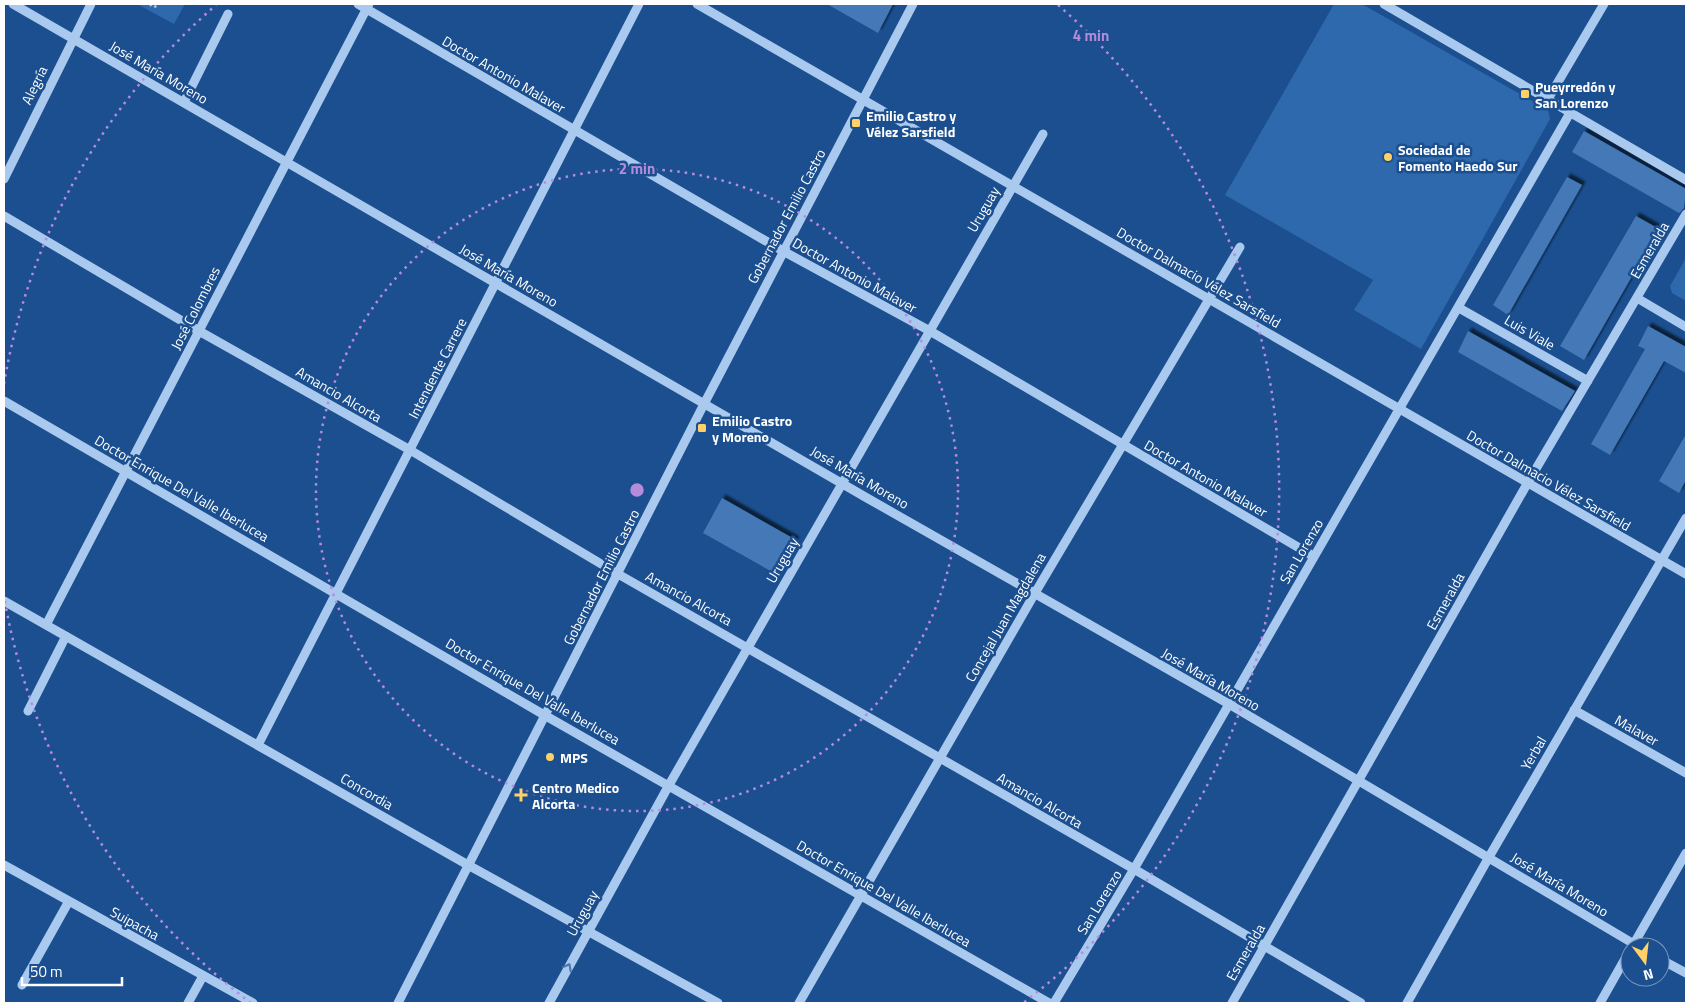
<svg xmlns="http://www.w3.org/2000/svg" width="1690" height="1007" viewBox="0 0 1690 1007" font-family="'Titillium Web',sans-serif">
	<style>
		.green { fill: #2e69ad }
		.building { fill: #4478b7; filter: url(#shadow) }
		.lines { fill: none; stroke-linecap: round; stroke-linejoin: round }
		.path { stroke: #a9c9ee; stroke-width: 2.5; stroke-dasharray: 2.5 4; stroke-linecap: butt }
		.minor { stroke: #a9c9ee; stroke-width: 9 }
		.oneway { stroke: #4674ac }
		.ring { fill: none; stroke: #b68bdc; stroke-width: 2.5; stroke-dasharray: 2.5 5 }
		.poi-dot { fill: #ffd166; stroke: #1b4f8f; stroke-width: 2 }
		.labels { text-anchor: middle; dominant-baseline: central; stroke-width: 5; stroke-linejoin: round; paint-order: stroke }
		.street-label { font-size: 14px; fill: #fff; stroke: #1b4f8f }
		.poi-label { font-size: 14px; font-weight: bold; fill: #fff; stroke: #1b4f8f; text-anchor: start }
		.centre { fill: #b68bdc; stroke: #1b4f8f; stroke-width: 2.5 }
		.ring-label { font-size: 15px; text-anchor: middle; font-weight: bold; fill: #b68bdc; stroke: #1b4f8f; stroke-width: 5; stroke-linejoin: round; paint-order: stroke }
	</style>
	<defs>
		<filter id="shadow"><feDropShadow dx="3.5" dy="-3.5" stdDeviation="1" flood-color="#0009"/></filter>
	</defs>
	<rect width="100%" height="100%" fill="#1b4f8f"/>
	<!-- green -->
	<path class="green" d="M137,4H185L174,24Z
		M1334,4H1362L1548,110L1550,119L1421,349L1354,310L1373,280L1225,195Z
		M1686,258V301L1672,293L1670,286Z"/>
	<!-- building -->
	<path class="building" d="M827,4H893L878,33Z
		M1584,131L1686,189L1684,208L1679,213L1572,152Z
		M1567,177L1582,185L1508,315L1493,305Z
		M1636,216L1659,229L1584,360L1560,346Z
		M1648,326L1686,347V373L1664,361L1610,455L1591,444L1645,349L1638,346Z
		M1468,331L1575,391L1562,411L1458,352Z
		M1686,434V480L1679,493L1659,481Z
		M722,498L796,540L776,574L703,533Z"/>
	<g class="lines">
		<!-- path -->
		<path class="path" d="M150,4L153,8L159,4"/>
		<!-- minor -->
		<path class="minor" d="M13,4L867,498L1229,704L1639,947
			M358,4L783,251L930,331L1313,556
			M697,4L1686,574
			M1384,4L1686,180
			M1548,99L1604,4
			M184,102L228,14
			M4,179L91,4
			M4,216L199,331L410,450L618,574L1134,869L1361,1003
			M1637,298L1686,327
			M1459,308L1588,381
			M4,401L546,716L1049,1003
			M4,601L468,865L718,1003
			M46,625L369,4
			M1574,710L1686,773
			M28,711L66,636
			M258,745L639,4
			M4,865L253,1003
			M1632,947L1686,853
			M1660,959L1686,973
			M22,985L69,901
			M188,1003L203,976
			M398,1003L704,404L913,4
			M549,1003L669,785L1043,134
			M799,1003L1035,593L1240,247
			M1054,1003L1134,869L1570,113
			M1232,1003L1527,484L1686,214
			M1407,1003L1489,857L1686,518
			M1600,1003L1630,950"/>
	</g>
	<!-- one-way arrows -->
	<defs><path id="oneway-chevron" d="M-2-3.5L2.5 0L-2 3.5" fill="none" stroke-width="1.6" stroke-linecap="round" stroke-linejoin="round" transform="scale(1.25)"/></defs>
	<use class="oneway" href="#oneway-chevron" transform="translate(568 967) rotate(-62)"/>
	<!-- distance rings -->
	<g class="ring">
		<circle cx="637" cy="490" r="321"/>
		<path d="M251 1003A642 642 0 0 1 4 596M4 384A642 642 0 0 1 216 5M1058 5A642 642 0 0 1 1023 1003"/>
	</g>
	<!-- markers -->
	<g class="poi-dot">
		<rect x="1520" y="89" width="10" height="10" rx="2.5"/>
		<rect x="851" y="118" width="10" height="10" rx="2.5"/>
		<circle cx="1388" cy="157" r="5"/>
		<rect x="697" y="423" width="10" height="10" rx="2.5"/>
		<circle cx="550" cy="757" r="5"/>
		<path d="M518.5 787.5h5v5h5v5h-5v5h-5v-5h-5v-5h5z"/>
	</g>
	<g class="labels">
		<!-- street labels -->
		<g class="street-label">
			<text transform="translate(159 72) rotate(30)">José María Moreno</text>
			<text transform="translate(504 74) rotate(30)">Doctor Antonio Malaver</text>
			<text transform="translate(34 85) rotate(-64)">Alegría</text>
			<text transform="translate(983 209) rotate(-60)">Uruguay</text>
			<text transform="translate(786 216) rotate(-62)">Gobernador Emilio Castro</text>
			<text transform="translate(1649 250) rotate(-60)">Esmeralda</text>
			<text transform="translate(509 275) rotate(30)">José María Moreno</text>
			<text transform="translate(855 275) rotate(29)">Doctor Antonio Malaver</text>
			<text transform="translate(1199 277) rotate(30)">Doctor Dalmacio Vélez Sarsfield</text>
			<text transform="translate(195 308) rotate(-63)">José Colombres</text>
			<text transform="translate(1530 332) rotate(30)">Luis Viale</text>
			<text transform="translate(437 368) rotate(-63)">Intendente Carrere</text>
			<text transform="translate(339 394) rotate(30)">Amancio Alcorta</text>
			<text transform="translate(860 477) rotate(30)">José María Moreno</text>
			<text transform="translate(1206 478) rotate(30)">Doctor Antonio Malaver</text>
			<text transform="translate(1549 480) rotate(30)">Doctor Dalmacio Vélez Sarsfield</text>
			<text transform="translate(182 488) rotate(30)">Doctor Enrique Del Valle Iberlucea</text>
			<text transform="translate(1301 551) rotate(-60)">San Lorenzo</text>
			<text transform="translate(782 560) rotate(-60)">Uruguay</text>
			<text transform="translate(601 577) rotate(-63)">Gobernador Emilio Castro</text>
			<text transform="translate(689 598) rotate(29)">Amancio Alcorta</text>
			<text transform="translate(1445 601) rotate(-61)">Esmeralda</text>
			<text transform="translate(1005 617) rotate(-60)">Concejal Juan Magdalena</text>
			<text transform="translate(1211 679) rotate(30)">José María Moreno</text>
			<text transform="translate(533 691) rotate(30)">Doctor Enrique Del Valle Iberlucea</text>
			<text transform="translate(1637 730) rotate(29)">Malaver</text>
			<text transform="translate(1533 753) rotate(-60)">Yerbal</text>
			<text transform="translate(367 791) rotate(30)">Concordia</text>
			<text transform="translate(1040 800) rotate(30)">Amancio Alcorta</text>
			<text transform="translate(1560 884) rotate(31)">José María Moreno</text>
			<text transform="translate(884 893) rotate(30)">Doctor Enrique Del Valle Iberlucea</text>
			<text transform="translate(1099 902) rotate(-59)">San Lorenzo</text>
			<text transform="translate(582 913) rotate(-61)">Uruguay</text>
			<text transform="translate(135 923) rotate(29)">Suipacha</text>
			<text transform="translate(1245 952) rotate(-60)">Esmeralda</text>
		</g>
		<!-- poi labels -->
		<g class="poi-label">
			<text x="1535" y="86">Pueyrredón y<tspan x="1535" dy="16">San Lorenzo</tspan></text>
			<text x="866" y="115">Emilio Castro y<tspan x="866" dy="16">Vélez Sarsfield</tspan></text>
			<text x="1398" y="149">Sociedad de<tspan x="1398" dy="16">Fomento Haedo Sur</tspan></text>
			<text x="712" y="420">Emilio Castro<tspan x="712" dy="16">y Moreno</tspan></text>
			<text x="560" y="757">MPS</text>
			<text x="532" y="787">Centro Medico<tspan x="532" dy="16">Alcorta</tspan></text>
		</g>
	</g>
	<circle cx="637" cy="490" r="8" class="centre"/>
	<g class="ring-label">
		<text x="1091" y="41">4 min</text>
		<text x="637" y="174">2 min</text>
	</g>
	<!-- border -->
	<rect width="1690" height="1007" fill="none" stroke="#ffffff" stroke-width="10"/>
	<!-- north arrow -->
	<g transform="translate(1645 962) rotate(165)"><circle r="24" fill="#1b4f8f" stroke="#7695bc"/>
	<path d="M0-4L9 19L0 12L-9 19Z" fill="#ffd166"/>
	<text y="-8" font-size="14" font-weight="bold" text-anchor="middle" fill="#ffffff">N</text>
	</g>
	<!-- scale -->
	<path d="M22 977v8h100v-8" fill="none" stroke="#ffffff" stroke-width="2.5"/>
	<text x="30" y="977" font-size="15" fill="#ffffff" stroke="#1b4f8f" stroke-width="4" paint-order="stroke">50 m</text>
</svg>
